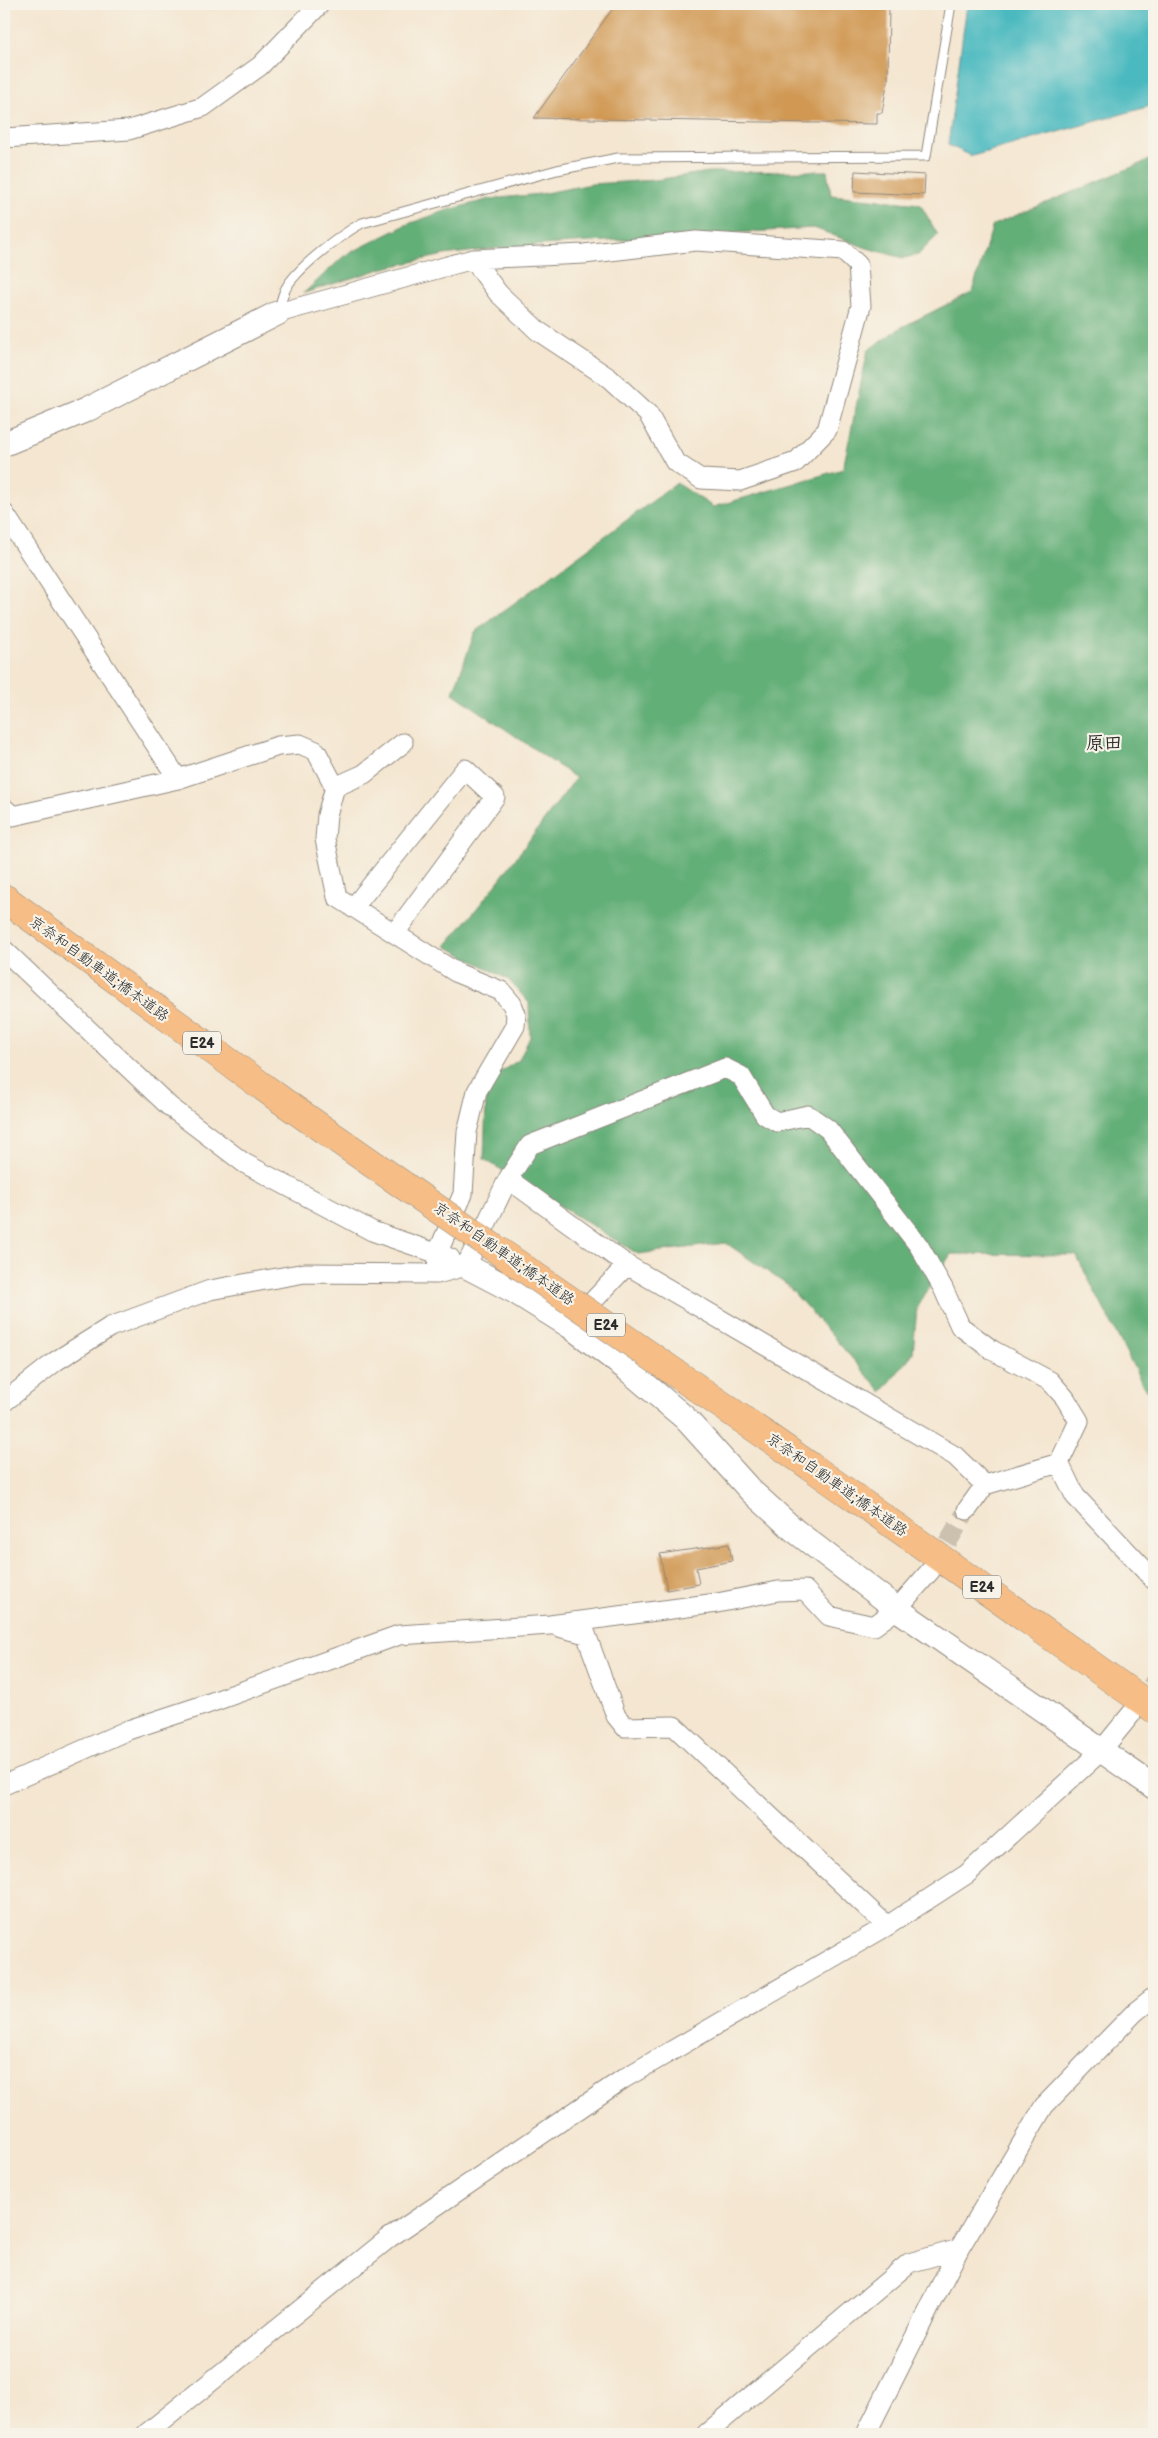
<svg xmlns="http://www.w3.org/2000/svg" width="1158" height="2438" viewBox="0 0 1158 2438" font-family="'Balsamiq Sans','Klee One',sans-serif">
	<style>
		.forest { fill: #64af78; stroke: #486d52 }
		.water { fill: #4bbac0; stroke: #3b7276 }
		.building { fill: #d09853 }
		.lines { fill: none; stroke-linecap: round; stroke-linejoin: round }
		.minor-tunnel { stroke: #ccc1af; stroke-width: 19; stroke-dasharray: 19 9; stroke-linecap: butt }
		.service-casing { stroke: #90887e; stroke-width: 11 }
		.minor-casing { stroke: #90887e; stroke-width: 21 }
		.tertiary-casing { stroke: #90887e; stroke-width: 26 }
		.motorway-casing { stroke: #90887e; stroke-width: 29 }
		.service { stroke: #fff; stroke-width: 9 }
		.minor { stroke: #fff; stroke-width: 19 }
		.tertiary { stroke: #fff; stroke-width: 24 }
		.motorway { stroke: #f6be86; stroke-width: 28 }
		.motorway-bridge-casing { stroke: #90887e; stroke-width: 29; stroke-linecap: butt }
		.motorway-bridge { stroke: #f6be86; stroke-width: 28 }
		.labels { text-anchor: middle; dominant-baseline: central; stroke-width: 4.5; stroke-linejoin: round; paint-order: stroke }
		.shield { fill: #f7f3e8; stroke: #686764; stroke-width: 1 }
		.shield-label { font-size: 14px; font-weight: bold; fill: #2b2b2b }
		.street-label { font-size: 15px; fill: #2b2b2b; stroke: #f7f3e8 }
		.quarter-label { font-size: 18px; font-weight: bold; fill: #2b2b2b; stroke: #f7f3e8 }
	</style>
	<rect width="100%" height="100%" fill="#f7f3e8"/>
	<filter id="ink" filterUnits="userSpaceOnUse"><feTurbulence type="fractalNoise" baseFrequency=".02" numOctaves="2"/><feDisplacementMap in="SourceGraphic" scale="10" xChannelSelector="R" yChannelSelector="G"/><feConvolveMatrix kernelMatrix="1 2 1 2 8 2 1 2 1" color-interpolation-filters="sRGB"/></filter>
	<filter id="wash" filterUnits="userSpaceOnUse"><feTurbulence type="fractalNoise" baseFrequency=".0096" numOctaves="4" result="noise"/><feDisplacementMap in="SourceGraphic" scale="20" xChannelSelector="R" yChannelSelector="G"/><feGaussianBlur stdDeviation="1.12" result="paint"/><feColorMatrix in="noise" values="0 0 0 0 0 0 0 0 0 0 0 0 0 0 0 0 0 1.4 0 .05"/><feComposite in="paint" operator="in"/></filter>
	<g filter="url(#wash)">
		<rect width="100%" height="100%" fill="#f4e6d0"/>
		<!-- forest -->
		<path class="forest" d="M1154,158V1401L1144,1387L1076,1255L951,1254L917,1307L913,1353L882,1392L787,1285L726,1243L638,1254L484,1159L486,1101L500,1072L519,1060L530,1037L529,1003L509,980L446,946L491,891L576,778L453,693L475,632L677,483L713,507L843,469L868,350L902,327L972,292L993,225Z
			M827,171L831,195L920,204L938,235L918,255L903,258L867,248L814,228L510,247L444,255L384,268L304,293L344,256L408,224L448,210L490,199L540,194L592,184L655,180L709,172Z"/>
		<!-- water -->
		<path class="water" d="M967,4H1154V105L972,156L948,145Z"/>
		<g id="blocks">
			<!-- building -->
			<path class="building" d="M616,4H889L888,78L882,113H877V124L534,118Z
				M855,171L925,175L924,195L854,192Z
				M729,1544L732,1561L696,1568L699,1584L667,1590L660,1554Z"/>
		</g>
	</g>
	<g filter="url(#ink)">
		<use href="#blocks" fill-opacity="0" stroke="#90887e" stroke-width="1"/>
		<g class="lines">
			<!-- minor-tunnel -->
			<path class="minor-tunnel" d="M933,1567L967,1510
				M1135,1709L1154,1682"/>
			<defs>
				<path id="service" d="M278,313C280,305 282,297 285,290C295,269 342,234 362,223L557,170L618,158L926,156L951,4"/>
				<path id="minor" d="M4,138L129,130L203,107L260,66L320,4
					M278,313L473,259L584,254L696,241L843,251L858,265L861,306L827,430L796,462L740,481L701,479L675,462L648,414L609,378L538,331L498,293L473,259
					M4,513L178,779
					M335,787L364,774L403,743
					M4,808L13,816L178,779L278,746L300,744L316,751L335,787L327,815L325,839L337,897L457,973L501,991L512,1004L516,1014L515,1026L477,1091L467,1132L463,1194L438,1252L437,1274
					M353,908L465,769L495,797L395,933
					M4,950L169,1106L244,1163L372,1231L450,1258
					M508,1179L627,1265L955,1456L985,1485
					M576,1319L627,1265
					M4,1402L56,1361L110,1327L210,1290L305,1273L437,1274L466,1266L508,1179L530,1145L725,1068L741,1076L765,1115L777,1122L808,1115L828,1129L919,1246L943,1288L960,1326L992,1350L1050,1381L1065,1398L1079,1421L1059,1463L985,1485L967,1510
					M1059,1463L1075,1496L1154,1580
					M559,1627L586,1634L616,1716L625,1727L674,1726L887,1926
					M4,1785L128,1730L204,1705L399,1635L550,1625L717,1603L778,1591L805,1590L829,1616L874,1626L897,1609L931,1570
					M146,2434L389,2238L623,2079L887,1926L967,1874L1101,1751L1132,1713
					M706,2434L909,2263L959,2249
					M866,2434L959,2249L1044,2106L1135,2012L1154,1997"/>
				<path id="tertiary" d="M4,444L86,410L278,313
					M466,1266L514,1291L570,1326L627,1369L685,1418L751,1491L794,1530L897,1609L1154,1787"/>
				<path id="motorway" d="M4,898L281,1100L403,1185
					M810,1466L1154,1709"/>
			</defs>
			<!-- service casing -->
			<use href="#service" class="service-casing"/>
			<!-- minor casing -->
			<use href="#minor" class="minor-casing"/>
			<!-- tertiary casing -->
			<use href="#tertiary" class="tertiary-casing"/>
			<!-- motorway casing -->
			<use href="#motorway" class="motorway-casing"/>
			<!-- service -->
			<use href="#service" class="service"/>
			<!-- minor -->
			<use href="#minor" class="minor"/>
			<!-- tertiary -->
			<use href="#tertiary" class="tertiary"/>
			<!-- motorway -->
			<use href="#motorway" class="motorway"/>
			<defs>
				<path id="motorway-bridge" d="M403,1185L810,1466"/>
			</defs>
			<!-- motorway-bridge casing -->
			<use href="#motorway-bridge" class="motorway-bridge-casing"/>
			<!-- motorway-bridge -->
			<use href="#motorway-bridge" class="motorway-bridge"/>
		</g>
	</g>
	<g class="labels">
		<!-- shield labels -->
		<g class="shield">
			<rect x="183" y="1031.5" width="38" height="23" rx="4"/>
			<rect x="587" y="1313.5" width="38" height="23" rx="4"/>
			<rect x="963" y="1575.5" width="38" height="23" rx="4"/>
		</g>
		<g class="shield-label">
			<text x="202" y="1043">E24</text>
			<text x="606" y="1325">E24</text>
			<text x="982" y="1587">E24</text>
		</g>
		<!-- street labels -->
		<g class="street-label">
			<text transform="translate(99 969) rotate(36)">京奈和自動車道;橋本道路</text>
			<text transform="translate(504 1254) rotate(35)">京奈和自動車道;橋本道路</text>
			<text transform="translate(837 1485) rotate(35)">京奈和自動車道;橋本道路</text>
		</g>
		<!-- quarter labels -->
		<g class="quarter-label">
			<text x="1104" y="743">原田</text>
		</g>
	</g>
	<!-- margin -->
	<rect width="1158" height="2438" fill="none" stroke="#f7f3e8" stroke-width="20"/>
</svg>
